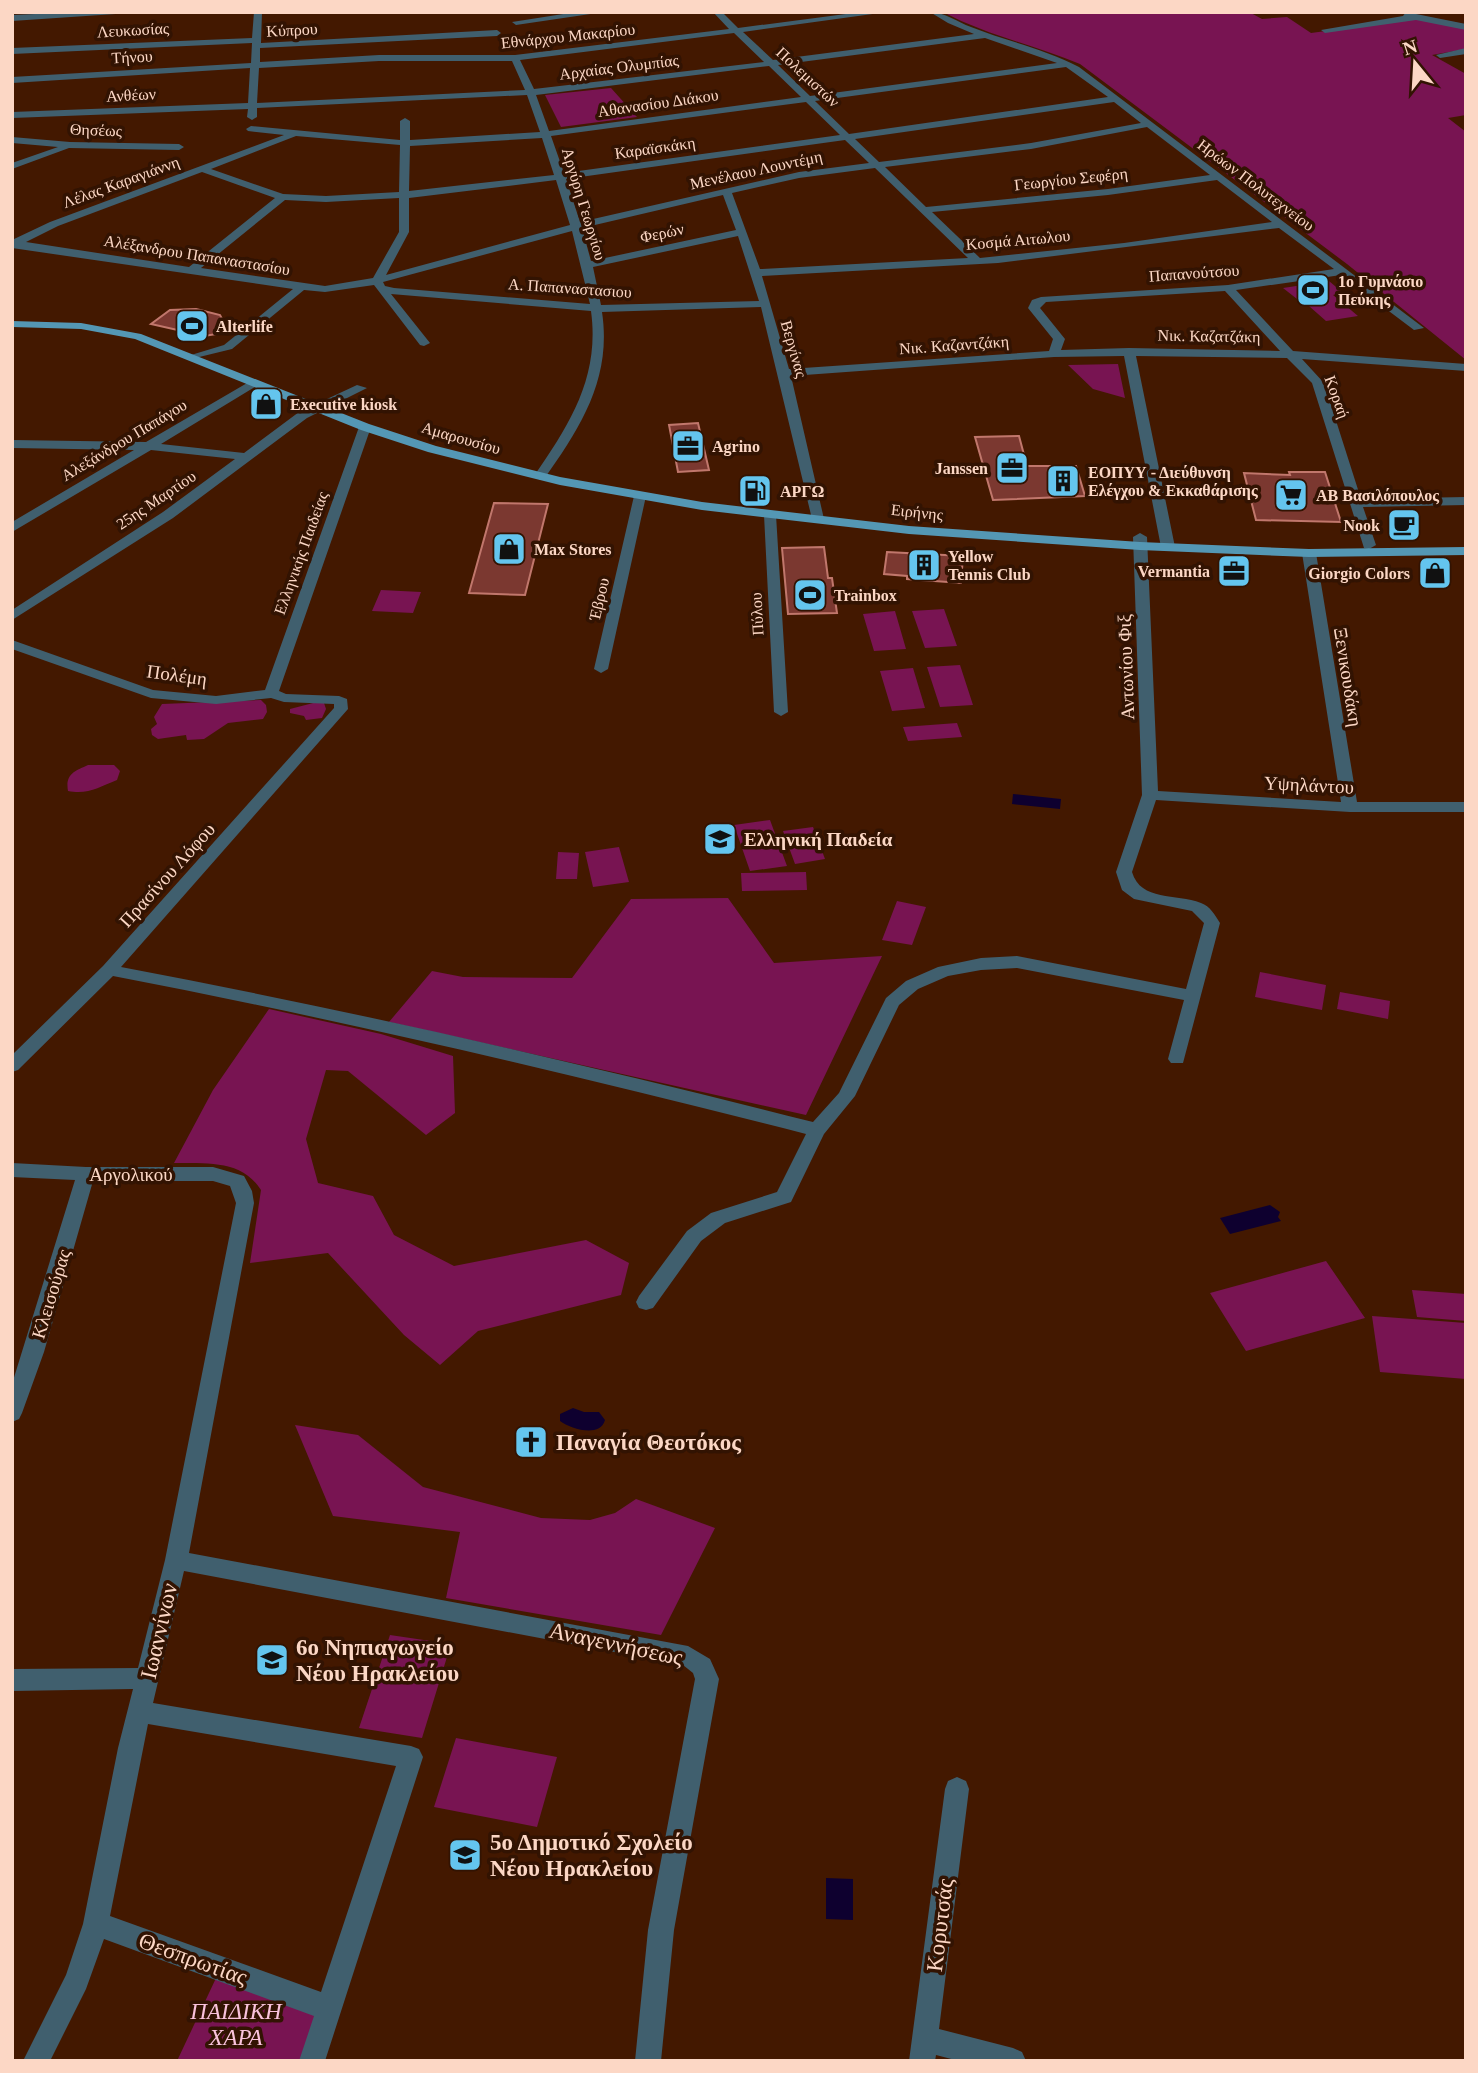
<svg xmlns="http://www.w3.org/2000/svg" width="1478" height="2073" viewBox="0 0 1478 2073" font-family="'Times New Roman',serif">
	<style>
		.green { fill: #781452 }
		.water { fill: #0e002f }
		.building { fill: #7b3830; stroke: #c1776c; stroke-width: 2 }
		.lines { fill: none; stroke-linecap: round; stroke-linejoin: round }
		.minor { fill: #405f6e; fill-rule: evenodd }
		.major { fill: #5497b4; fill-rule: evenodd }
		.labels { text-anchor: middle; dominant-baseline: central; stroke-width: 7; stroke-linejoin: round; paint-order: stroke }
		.far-street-label { font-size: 16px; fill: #fcd7c5; stroke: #321302 }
		.far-poi-label { font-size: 16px; font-weight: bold; fill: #fcd7c5; stroke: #321302; text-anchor: start }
		.street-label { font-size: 19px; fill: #fcd7c5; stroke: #321302 }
		.poi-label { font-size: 19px; font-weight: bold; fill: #fcd7c5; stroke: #321302; text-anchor: start }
		.near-poi-label { font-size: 23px; font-weight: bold; fill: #fcd7c5; stroke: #321302; text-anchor: start }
		.near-street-label { font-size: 23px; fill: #fcd7c5; stroke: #321302 }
		.near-park-label { font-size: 23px; font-style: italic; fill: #f9c2dc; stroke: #321302 }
	</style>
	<rect width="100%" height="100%" fill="#431800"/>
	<!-- green -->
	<path class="green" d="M943,12H1249L1262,19L1287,17L1311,33L1416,19L1466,29V49L1432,55L1466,74V115L1448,118L1466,132V360L1347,264L1080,64C1034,45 986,35 943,12Z
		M611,88L637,117L561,127L545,95Z
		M1329,281L1342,292L1333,295L1358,316L1326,321L1301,299H1297L1283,288Z
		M1118,364L1125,398L1093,389L1068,365Z
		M381,590L421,592L413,613L372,611Z
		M944,609L957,646L925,648L912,611Z
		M895,611L906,649L874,651L863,614Z
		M960,665L973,705L940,707L927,667Z
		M913,668L925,708L892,711L880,671Z
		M261,700L266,705L267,712L263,719L228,723L204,739L187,740L186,735L158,739L152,735L151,729L157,724L154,717L162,704Z
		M317,702L324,703L326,709L322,718L306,720L304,716L290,713V709Z
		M957,723L962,737L908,741L903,727Z
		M88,765H114L120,771L117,780C99,787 88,795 68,791C65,774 75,771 88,765Z
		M770,820L787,866L750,871L734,825Z
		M813,827L825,859L795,864L783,831Z
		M619,847L629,882L593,887L585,852Z
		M558,852L579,853L577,879H556Z
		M806,872L807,890L742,891L741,873Z
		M728,898L774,963L882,956L806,1115L389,1022L432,971L463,977L572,978L631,899Z
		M897,901L926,907L912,945L882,940Z
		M1260,972L1326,985L1322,1010L1255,997Z
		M1340,992L1390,1001L1388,1019L1337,1009Z
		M269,1009L381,1034L453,1056L455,1113L426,1135L348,1071L326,1070L306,1139L318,1183L373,1196L394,1235L454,1266L586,1240L629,1263L621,1295L478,1331L440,1365L404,1335L328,1253L250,1263L261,1190C241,1159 207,1164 174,1163L213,1090Z
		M1326,1261L1365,1318L1246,1351L1210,1293Z
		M1412,1290L1466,1294V1321L1417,1317Z
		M1372,1316L1466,1323V1379L1380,1372Z
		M295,1425L358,1435L423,1487L541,1518L590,1520L615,1513L636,1499L715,1528L661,1635L446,1598L460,1532L333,1516Z
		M390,1635L451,1644L422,1738L359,1728Z
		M456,1738L557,1757L537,1827L434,1807Z
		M217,1976L319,2012L303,2061H177Z"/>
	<!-- water -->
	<path class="water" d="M1013,794L1061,799L1060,809L1012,804Z
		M1270,1205L1280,1212L1278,1217L1281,1221L1230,1234L1220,1218Z
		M573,1408L584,1412H599L605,1420C600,1438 571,1429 560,1421V1414Z
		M826,1878L853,1879V1920L826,1919Z"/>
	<!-- building -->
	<path class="building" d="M196,309L220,315L229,332L204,336L151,324L170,310Z
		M698,423L709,470L678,472L669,425Z
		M1019,436L1027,466H1076L1085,496L993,500L975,437Z
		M1289,472H1325L1341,522L1256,520L1244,473L1290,475Z
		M494,503L548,504L525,595L469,593Z
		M824,547L828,578H832L837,613L788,614L782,548Z
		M887,552L963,556L961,583L907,579V576L884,574Z"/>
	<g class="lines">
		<!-- minor -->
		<path class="minor" d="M81,12H145L12,21V15Z
			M254,12H262L261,43L497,30L501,33L497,36L260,48V62L379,55H515L729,29L713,12H722L738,28L861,12H887L743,32L773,60L974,34L948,23L930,12C945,12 957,22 971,27C1006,41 1045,49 1079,67L1424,328L1414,330L1341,275L1236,290L1293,351L1466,364V371L1302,359L1324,383L1361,499L1466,497V505L1363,507L1376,545L1369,549L1364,548L1312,383L1287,358L1136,356L1175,547L1168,551L1161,547L1124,356L1054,357L791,376L824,519L818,523L812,519L761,307L602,312C612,378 581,427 544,479L540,480L534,476C570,424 600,377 591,311L391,294L430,343L424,346L420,345L374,285L325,292L304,290L232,349L191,359V355L224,345L293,289L12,248V240L50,222L284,135L248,131L246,129L251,126L400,140V121L405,118L410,121V140L540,132L527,95L257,108V117L252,120L247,117L248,109L12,118V112L248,103L250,68L12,83V77L251,63L252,43L12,54V48L252,38ZM734,33L764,62L534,89L520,60ZM985,38L1057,63L810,96L778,65ZM379,61H512L525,90L257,103L259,68ZM769,66L801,97L549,131L536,95ZM1066,67L1108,97L849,134L815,101ZM806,102L840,135L564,173L551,136ZM1114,102L1141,123L1031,143L879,162L855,139ZM1147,127L1210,175L1108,189L926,207L885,167L1031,149ZM296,136L400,145L399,192L326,196L283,194L211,169ZM542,138L554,175L409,191L410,146ZM845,140L869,163L799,172L580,222L566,179ZM875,168L968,258L760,269L732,193L799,178ZM202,172L275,198L189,267L26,242L58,226ZM556,180L570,225L386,275L409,232V198ZM1217,180L1272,222L1124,243L980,258L932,212L1108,195ZM723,195L736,230L591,261L582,228ZM399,198V232L373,278L325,286L201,268L285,200L326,202ZM1279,228L1334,269L1228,285L1041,297L1032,300L1028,308L1053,339L1049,351L789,369L762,276L998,263ZM572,231L590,304L394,288L385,286L383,282ZM738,236L759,301L601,305L593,267ZM1225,291L1280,351L1129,348L1061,350L1065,339L1040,308L1046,302Z
			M576,12H604L516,25L512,22Z
			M1406,12L1466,24V30L1416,20L1325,33L1321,30L1403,16Z
			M1466,48V54L1440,58L1436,55Z
			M12,137L70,142L179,144L184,147L179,150L69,148L12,169V163L58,147L12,143Z
			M254,379L260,383L258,385L161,444L244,453L299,412L357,385L367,388L307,418L173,518L12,620V610L163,512L235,459L151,450L12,532V522L134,450L12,448V440L146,442Z
			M365,423L371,427L279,691L286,694L339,696L347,699L348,709L121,967C354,1011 584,1064 813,1122L839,1093L886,998L906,981L938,967L981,958L1017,956L1186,989L1204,923L1192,911L1134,899L1122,890L1116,872L1142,795L1133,537L1140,533L1147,537L1158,791L1341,802L1302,553L1309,549L1316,553L1357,802H1466V812H1350L1156,800L1132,872C1141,902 1176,893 1201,903C1210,906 1215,915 1220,923L1183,1063H1171L1168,1059L1184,1000L1017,968L981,970L948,976L918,989L899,1005L855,1096L824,1134L791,1202L725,1223L701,1241L653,1308L646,1310L639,1308L636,1302L639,1296L687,1231L711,1213L777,1192L806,1134C576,1075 346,1021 113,976L18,1070L12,1072V1055L103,966L334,708V704L284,702L271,698L216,704L151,698L12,649V640L153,690L216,696L265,690L359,427Z
			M640,492L646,496L608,669L601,673L594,669L634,496Z
			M770,511L776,515L788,712L781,716L774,712L764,515Z
			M12,1163L86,1167H213L244,1176L252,1191L254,1203L189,1553L688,1646L710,1659L719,1679L674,1930L661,2061H635L648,1930L695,1679L693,1673L683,1665L184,1571L153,1703L411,1746L419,1749L423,1757L325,2061H299L314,2016L104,1939L86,1989L50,2061H23L66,1975L83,1924L118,1748L133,1689L12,1691V1669L138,1668L165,1560L236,1203L230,1186L213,1181H93L44,1352L22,1413L19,1419L12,1422V1384L75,1180L12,1177ZM148,1724L396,1766L321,1992L110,1916Z
			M957,1777L966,1781L969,1789L939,2029L1013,2048L1022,2052L1026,2061H959L936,2055L935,2061H909L945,1789L948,1781Z"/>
		<!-- major -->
		<path class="major" d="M12,321L81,323L141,334L369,424L436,446L560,477L702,502L909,526L1140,542L1309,549L1466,547V555L1309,557L1140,550L909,534L702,510L560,485L428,452L361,430L135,339L81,329L12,327Z"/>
	</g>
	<!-- icons -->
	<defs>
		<symbol id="stadium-square" viewBox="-11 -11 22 22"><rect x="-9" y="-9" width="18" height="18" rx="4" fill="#64c5ee" stroke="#321302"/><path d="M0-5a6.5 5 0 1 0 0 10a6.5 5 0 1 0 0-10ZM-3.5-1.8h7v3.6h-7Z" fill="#111"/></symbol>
		<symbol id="shop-square" viewBox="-11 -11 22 22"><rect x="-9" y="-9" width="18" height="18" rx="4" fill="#64c5ee" stroke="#321302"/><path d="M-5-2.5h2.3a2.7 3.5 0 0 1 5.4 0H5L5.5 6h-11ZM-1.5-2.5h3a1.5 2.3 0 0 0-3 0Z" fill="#111"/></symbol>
		<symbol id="office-square" viewBox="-11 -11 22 22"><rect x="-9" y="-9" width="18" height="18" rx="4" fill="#64c5ee" stroke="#321302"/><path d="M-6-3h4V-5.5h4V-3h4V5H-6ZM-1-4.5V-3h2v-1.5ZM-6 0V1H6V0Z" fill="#111"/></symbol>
		<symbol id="building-square" viewBox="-11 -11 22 22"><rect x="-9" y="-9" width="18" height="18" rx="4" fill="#64c5ee" stroke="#321302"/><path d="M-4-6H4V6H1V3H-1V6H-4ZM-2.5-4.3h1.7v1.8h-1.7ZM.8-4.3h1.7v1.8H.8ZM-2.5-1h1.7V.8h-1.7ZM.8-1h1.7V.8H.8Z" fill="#111"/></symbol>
		<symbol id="fuel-square" viewBox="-11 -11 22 22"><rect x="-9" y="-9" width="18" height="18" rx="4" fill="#64c5ee" stroke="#321302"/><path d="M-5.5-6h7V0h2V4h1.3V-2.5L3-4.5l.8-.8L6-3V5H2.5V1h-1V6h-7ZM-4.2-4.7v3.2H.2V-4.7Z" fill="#111"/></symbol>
		<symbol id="supermarket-square" viewBox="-11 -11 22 22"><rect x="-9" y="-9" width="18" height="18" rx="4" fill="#64c5ee" stroke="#321302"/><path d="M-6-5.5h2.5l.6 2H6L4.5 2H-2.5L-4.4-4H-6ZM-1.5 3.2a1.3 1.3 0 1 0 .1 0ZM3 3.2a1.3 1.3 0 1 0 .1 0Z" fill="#111"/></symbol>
		<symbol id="cafe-square" viewBox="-11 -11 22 22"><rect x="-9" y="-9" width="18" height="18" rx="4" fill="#64c5ee" stroke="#321302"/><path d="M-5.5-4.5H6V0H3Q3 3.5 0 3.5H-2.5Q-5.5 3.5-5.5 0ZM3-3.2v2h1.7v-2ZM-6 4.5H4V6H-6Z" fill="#111"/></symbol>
		<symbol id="school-square" viewBox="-11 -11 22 22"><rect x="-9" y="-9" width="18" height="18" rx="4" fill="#64c5ee" stroke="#321302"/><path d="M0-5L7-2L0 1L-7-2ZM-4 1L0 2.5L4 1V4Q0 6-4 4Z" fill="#111"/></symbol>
		<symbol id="church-square" viewBox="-11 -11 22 22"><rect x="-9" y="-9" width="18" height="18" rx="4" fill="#64c5ee" stroke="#321302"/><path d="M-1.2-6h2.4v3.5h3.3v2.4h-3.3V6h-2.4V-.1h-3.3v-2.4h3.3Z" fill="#111"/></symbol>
	</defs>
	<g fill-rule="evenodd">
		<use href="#stadium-square" x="1294" y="271" width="38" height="38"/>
		<use href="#stadium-square" x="173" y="307" width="38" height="38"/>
		<use href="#shop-square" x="247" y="385" width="38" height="38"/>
		<use href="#office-square" x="669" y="427" width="38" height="38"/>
		<use href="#office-square" x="993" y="449" width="38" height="38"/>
		<use href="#building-square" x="1044" y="462" width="38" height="38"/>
		<use href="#fuel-square" x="736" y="472" width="38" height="38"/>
		<use href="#supermarket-square" x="1272" y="476" width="38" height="38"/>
		<use href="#cafe-square" x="1385" y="506" width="38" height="38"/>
		<use href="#shop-square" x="490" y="530" width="38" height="38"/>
		<use href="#building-square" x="905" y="546" width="38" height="38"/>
		<use href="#office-square" x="1215" y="552" width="38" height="38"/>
		<use href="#shop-square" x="1416" y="554" width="38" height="38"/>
		<use href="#stadium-square" x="791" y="576" width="38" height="38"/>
		<use href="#school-square" x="701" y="820" width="38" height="38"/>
		<use href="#church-square" x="512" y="1423" width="38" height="38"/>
		<use href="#school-square" x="253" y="1641" width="38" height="38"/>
		<use href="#school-square" x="446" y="1836" width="38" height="38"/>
	</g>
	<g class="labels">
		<!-- far-street labels -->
		<g class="far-street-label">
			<text transform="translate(133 30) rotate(-3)">Λευκωσίας</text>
			<text transform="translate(292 30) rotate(-3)">Κύπρου</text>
			<text transform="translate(568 36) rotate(-6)">Εθνάρχου Μακαρίου</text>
			<text transform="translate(132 57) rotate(-3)">Τήνου</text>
			<text transform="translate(619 67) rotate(-7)">Αρχαίας Ολυμπίας</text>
			<text transform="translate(808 77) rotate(43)">Πολεμιστών</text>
			<text transform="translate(131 95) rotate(-3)">Ανθέων</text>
			<text transform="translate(658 103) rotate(-8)">Αθανασίου Διάκου</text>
			<text transform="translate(96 130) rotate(2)">Θησέως</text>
			<text transform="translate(655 148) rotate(-8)">Καραϊσκάκη</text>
			<text transform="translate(756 170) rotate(-12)">Μενέλαου Λουντέμη</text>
			<text transform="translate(1071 179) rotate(-6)">Γεωργίου Σεφέρη</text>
			<text transform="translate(121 182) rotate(-20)">Λέλας Καραγιάννη</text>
			<text transform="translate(1256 185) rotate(37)">Ηρώων Πολυτεχνείου</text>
			<text transform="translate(584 204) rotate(73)">Αργύρη Γεωργίου</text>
			<text transform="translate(662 233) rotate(-12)">Φερών</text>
			<text transform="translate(1018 240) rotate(-5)">Κοσμά Αιτωλου</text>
			<text transform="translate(197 255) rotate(9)">Αλέξανδρου Παπαναστασίου</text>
			<text transform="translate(1194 273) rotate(-4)">Παπανούτσου</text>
			<text transform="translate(570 288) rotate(4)">Α. Παπαναστασιου</text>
			<text transform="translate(1209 336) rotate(1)">Νικ. Καζατζάκη</text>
			<text transform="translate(954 345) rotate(-4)">Νικ. Καζαντζάκη</text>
			<text transform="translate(794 349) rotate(74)">Βεργίνας</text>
			<text transform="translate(1337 397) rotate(70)">Κοραή</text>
			<text transform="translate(461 438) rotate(16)">Αμαρουσίου</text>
			<text transform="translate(124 440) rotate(-31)">Αλεξάνδρου Παπάγου</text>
			<text transform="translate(156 500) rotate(-34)">25ης Μαρτίου</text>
			<text transform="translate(917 512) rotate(6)">Ειρήνης</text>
			<text transform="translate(301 553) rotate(-70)">Ελληνικής Παιδείας</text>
			<text transform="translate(599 599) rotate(-77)">Έβρου</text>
			<text transform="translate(757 614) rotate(-93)">Πύλου</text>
		</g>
		<!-- far-poi labels -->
		<g class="far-poi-label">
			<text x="1338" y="281">1ο Γυμνάσιο<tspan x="1338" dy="18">Πεύκης</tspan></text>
			<text x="216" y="326">Alterlife</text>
			<text x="290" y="404">Executive kiosk</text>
			<text x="712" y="446">Agrino</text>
			<text x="988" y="468" text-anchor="end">Janssen</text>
			<text x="1088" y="472">ΕΟΠΥΥ - Διεύθυνση<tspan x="1088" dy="18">Ελέγχου &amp; Εκκαθάρισης</tspan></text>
			<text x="780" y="491">ΑΡΓΩ</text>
			<text x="1316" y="495">ΑΒ Βασιλόπουλος</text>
			<text x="1380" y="525" text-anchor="end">Nook</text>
			<text x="534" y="549">Max Stores</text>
			<text x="948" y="556">Yellow<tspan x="948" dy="18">Tennis Club</tspan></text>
			<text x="1210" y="571" text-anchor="end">Vermantia</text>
			<text x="1410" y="573" text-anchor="end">Giorgio Colors</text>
			<text x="834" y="595">Trainbox</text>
		</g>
		<!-- street labels -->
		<g class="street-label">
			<text transform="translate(1126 667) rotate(-92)">Αντωνίου Φιξ</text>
			<text transform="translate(177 675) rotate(8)">Πολέμη</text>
			<text transform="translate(1348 677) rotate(81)">Ξενικουδάκη</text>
			<text transform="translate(1309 785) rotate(3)">Υψηλάντου</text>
			<text transform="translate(167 875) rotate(-48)">Πρασίνου Λόφου</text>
			<text x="131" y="1174">Αργολικού</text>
			<text transform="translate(51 1294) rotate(-73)">Κλεισούρας</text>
		</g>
		<!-- poi labels -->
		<g class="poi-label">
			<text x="744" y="839">Ελληνική Παιδεία</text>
		</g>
		<!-- near-poi labels -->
		<g class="near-poi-label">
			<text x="556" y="1442">Παναγία Θεοτόκος</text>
			<text x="296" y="1647">6ο Νηπιαγωγείο<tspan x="296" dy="26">Νέου Ηρακλείου</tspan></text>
			<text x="490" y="1842">5ο Δημοτικό Σχολείο<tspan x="490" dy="26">Νέου Ηρακλείου</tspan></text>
		</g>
		<!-- near-street labels -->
		<g class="near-street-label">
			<text transform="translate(159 1631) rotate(-77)">Ιωαννίνων</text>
			<text transform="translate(616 1644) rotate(12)">Αναγεννήσεως</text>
			<text transform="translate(940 1925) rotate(-83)">Κορυτσάς</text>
			<text transform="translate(193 1959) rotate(20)">Θεσπρωτίας</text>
		</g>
		<!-- near-park labels -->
		<g class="near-park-label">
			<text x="236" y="2011">ΠΑΙΔΙΚΗ<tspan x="236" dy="26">ΧΑΡΑ</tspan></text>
		</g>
	</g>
	<!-- border -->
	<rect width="1478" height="2073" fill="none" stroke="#fcd7c5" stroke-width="28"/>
	<!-- north arrow -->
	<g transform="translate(1415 63) rotate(342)" stroke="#321302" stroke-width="5" paint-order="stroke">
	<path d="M0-5L12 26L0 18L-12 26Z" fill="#fcd7c5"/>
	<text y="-10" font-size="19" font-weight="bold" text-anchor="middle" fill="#fcd7c5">N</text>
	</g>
</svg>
